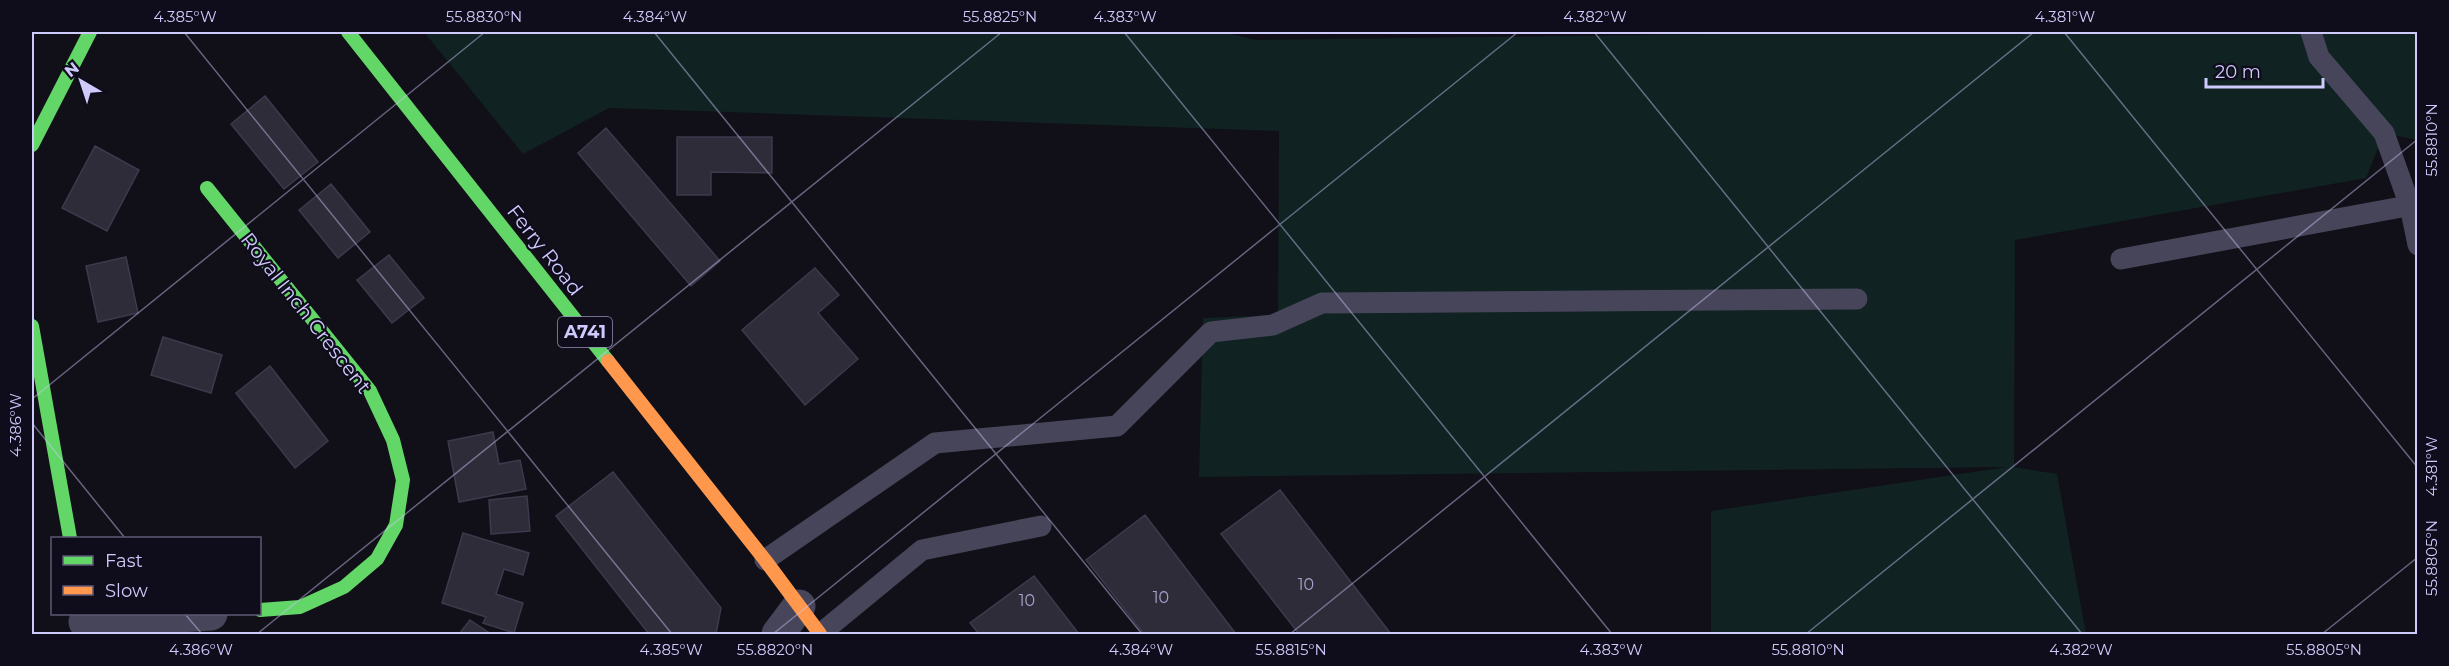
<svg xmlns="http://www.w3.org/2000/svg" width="2449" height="666" viewBox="0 0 2449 666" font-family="Montserrat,sans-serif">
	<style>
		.green { fill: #102222 }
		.building { fill: #2f2c3a; stroke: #3c3a4c; stroke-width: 1.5 }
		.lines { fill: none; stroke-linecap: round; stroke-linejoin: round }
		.lane { stroke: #464559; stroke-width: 21 }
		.street { stroke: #464559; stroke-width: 33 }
		.fast { stroke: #63d668; stroke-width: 14 }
		.slow { stroke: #ff974d; stroke-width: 14 }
		.ticks { fill: none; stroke: #cfcafc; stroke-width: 1.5; stroke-opacity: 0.45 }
		.labels { text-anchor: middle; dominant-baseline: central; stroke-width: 4.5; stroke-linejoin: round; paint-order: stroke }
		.number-label { font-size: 16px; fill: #a7a2cc }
		.shield { fill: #0f0c1b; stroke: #9591b8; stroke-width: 1.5 }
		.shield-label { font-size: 18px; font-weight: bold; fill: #cfcafc }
		.street-label { font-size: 20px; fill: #cfcafc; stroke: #0f0c1b }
		.neatline { fill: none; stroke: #cfcafc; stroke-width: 2 }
		.ticks-label { font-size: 15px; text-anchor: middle; fill: #cfcafc }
	</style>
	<rect width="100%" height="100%" fill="#111018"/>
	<!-- green -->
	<path class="green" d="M424,32H1223L1256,40L1866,32H2417V140L2384,133L2366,178L2015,240L2014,467L2057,474L2086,634H1711V511L2007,467L1199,477L1203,318L1278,315L1279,131L609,108L523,154Z"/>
	<!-- building -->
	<path class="building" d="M265,96L318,162L284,189L231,124Z
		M606,128L720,261L691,286L578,153Z
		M677,137H772V173L711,172V195H677Z
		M95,146L139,170L107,231L62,208Z
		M331,184L370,232L338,258L299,210Z
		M389,255L424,298L392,323L357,280Z
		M126,257L138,313L98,322L86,266Z
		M815,268L839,295L818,313L858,359L805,405L742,330Z
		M163,337L222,355L211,393L151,375Z
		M270,366L328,441L295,468L236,393Z
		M493,432L499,464L520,460L526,489L459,502L448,441Z
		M613,472L721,608L716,634H649L556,516Z
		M1280,490L1391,634H1299L1221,534Z
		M527,496L530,531L491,534L489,500Z
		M1145,515L1236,634H1144L1086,560Z
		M463,533L529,553L523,575L504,569L496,594L523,603L514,633L483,623L486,617L442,603Z
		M1034,576L1079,634H979L970,623Z
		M470,620L491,634H459Z"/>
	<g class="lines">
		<!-- lane -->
		<path class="lane" d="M2311,32L2319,57L2384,133L2410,206L2418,245
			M2121,259L2418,204
			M765,560L935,443L1117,426L1211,332L1273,325L1322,303L1857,299
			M820,634L922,550L1041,526"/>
		<!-- street -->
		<path class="street" d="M85,622L211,614
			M778,634L799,606"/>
		<!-- fast -->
		<path class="fast" d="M348,32L608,361
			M32,145L90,32
			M207,188L370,391L393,440L403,480L396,525L377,559L344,587L300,607L260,610
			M32,326L70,538"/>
		<!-- slow -->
		<path class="slow" d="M608,361L765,560L820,634"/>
	</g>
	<!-- ticks -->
	<path class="ticks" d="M184,32L672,634M654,32L1142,634M1124,32L1612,634M1594,32L2082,634M2064,32L2418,468M32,399L485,32M32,423L125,538M185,614L202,634M257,634L1002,32M773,634L1518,32M1290,634L2034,32M1806,634L2418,139M2322,634L2418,557"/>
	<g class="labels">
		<!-- number labels -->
		<g class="number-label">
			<text x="1306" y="584">10</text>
			<text x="1161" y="597">10</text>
			<text x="1027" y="600">10</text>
		</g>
		<!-- shield labels -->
		<rect class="shield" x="558" y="317" width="54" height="30" rx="4.5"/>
		<g class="shield-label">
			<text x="585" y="332">A741</text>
		</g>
		<!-- street labels -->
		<g class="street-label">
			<text transform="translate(545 250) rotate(52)">Ferry Road</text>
			<text transform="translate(306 313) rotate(52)">Royal Inch Crescent</text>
		</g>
	</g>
	<!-- border -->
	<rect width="2449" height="666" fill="none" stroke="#0f0c1b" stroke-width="66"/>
	<!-- legend -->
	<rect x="51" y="537" width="210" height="78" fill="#0f0c1b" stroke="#5c5875" stroke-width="1.5"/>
	<rect x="63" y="556" width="30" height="9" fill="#63d668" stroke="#5c5875" stroke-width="1.5"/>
	<text x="105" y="567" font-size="18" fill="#cfcafc">Fast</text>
	<rect x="63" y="586" width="30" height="9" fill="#ff974d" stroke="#5c5875" stroke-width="1.5"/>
	<text x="105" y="597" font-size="18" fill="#cfcafc">Slow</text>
	<!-- north arrow -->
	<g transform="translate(81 81) rotate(321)" stroke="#0f0c1b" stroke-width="4.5" paint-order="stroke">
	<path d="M0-4.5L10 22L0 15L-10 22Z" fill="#cfcafc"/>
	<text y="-9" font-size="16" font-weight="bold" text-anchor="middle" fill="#cfcafc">N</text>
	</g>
	<!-- scale -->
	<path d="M2206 78v9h117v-9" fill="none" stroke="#cfcafc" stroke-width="3"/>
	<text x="2215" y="78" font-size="18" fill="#cfcafc" stroke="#0f0c1b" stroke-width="4.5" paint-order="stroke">20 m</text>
	<rect x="33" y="33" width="2383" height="600" class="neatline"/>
	<g class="ticks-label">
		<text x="185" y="22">4.385°W</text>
		<text x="484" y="22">55.8830°N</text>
		<text x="655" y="22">4.384°W</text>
		<text x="1000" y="22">55.8825°N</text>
		<text x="1125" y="22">4.383°W</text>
		<text x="1595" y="22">4.382°W</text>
		<text x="2065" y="22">4.381°W</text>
		<text transform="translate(2432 140) rotate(-90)" y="5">55.8810°N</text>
		<text transform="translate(16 425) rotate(-90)" y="5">4.386°W</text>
		<text transform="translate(2432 466) rotate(-90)" y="5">4.381°W</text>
		<text transform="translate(2432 558) rotate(-90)" y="5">55.8805°N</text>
		<text x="201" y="655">4.386°W</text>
		<text x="671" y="655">4.385°W</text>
		<text x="775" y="655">55.8820°N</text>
		<text x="1141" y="655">4.384°W</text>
		<text x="1291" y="655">55.8815°N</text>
		<text x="1611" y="655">4.383°W</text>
		<text x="1808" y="655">55.8810°N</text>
		<text x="2081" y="655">4.382°W</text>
		<text x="2324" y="655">55.8805°N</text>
	</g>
</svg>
